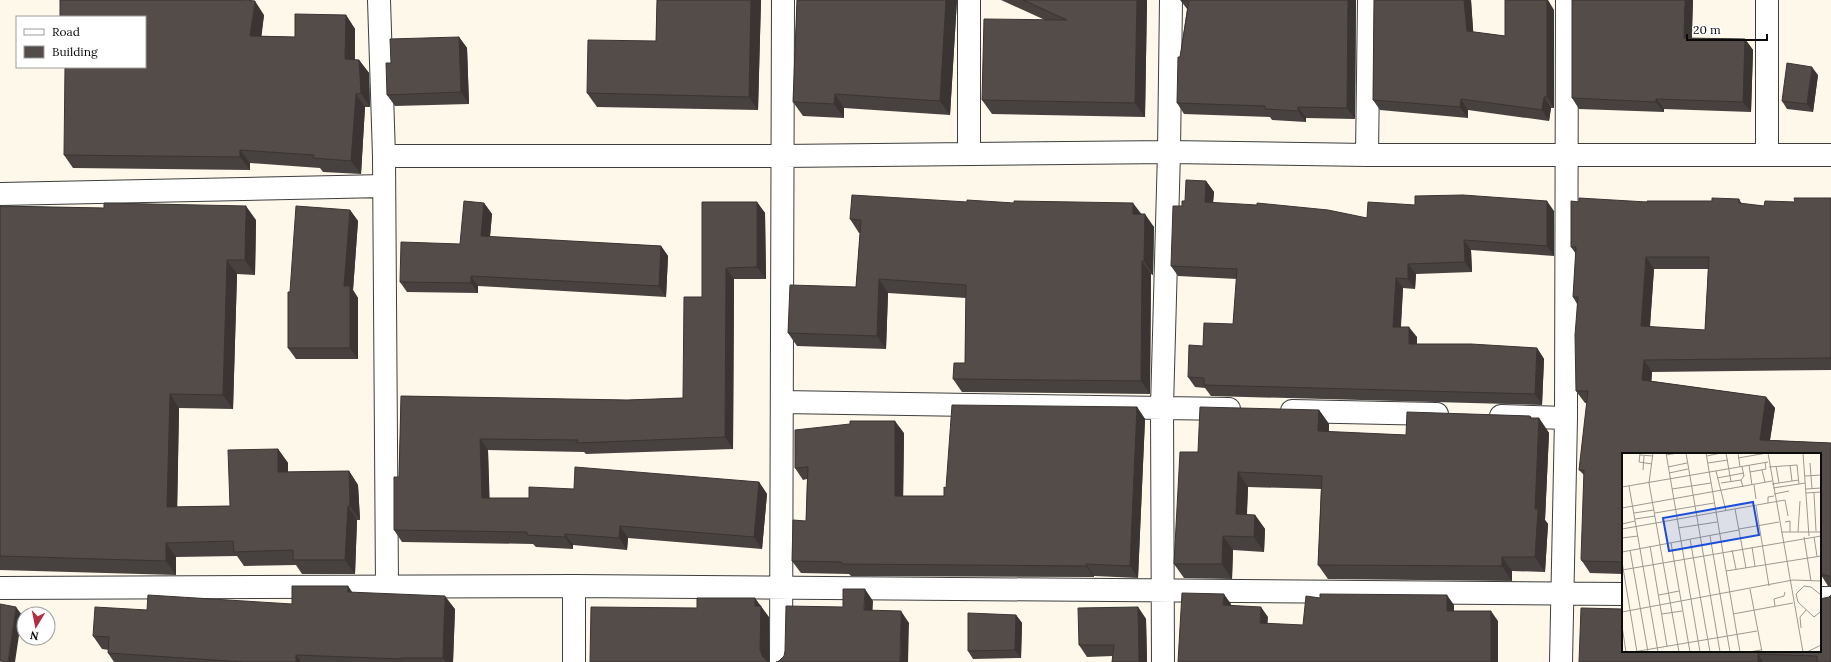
<svg xmlns="http://www.w3.org/2000/svg" width="1831" height="662" viewBox="0 0 1831 662" font-family="Lora,serif">
	<style>
		.lines { fill: none; stroke-linecap: round; stroke-linejoin: round }
		.street-casing { stroke: #3e3e3e; stroke-width: 24 }
		.street { stroke: #fff; stroke-width: 22 }
		.wall { fill: #47413f; fill-rule: evenodd }
		.shaded-wall { fill: #3a3533 }
		.building { fill: #534c49; stroke: #3a3533; fill-rule: evenodd }
		.inset-road { fill: none; stroke: #9d9991; stroke-width: 1 }
		.view { fill: #1d4ed8; fill-opacity: 0.15; stroke: #1d4ed8; stroke-width: 2 }
		.inset-edge { fill: none; stroke: #0b0b0b; stroke-width: 2 }
	</style>
	<rect width="100%" height="100%" fill="#fef8eb"/>
	<g class="lines">
		<defs>
			<path id="street" d="M379,0L384,156L387,587
				M1767,0V155
				M969,154V0
				M1367,155L1369,0
				M384,156H782L1169,152L1367,155H1831
				M0,194L384,186
				M782,402L1229,409
				M1292,411L1437,414
				M1501,416L1566,418
				M0,588L574,586L1623,594
				M1820,598H1831
				M574,662V586
				M781,662L783,0
				M1163,662L1162,407L1169,152L1171,0
				M1561,662L1566,418L1567,0"/>
		</defs>
		<!-- street casing -->
		<use href="#street" class="street-casing"/>
		<!-- street -->
		<use href="#street" class="street"/>
	</g>
	<!-- wall -->
	<path class="wall" d="M657,0H761L758,110L597,107L587,93L656,41Z
		M797,0H957L950,115L844,108V118L803,116L793,102Z
		M1001,0H1147L1145,117L992,114L982,100L1045,20Z
		M1356,0L1355,119L1306,118V122L1272,120L1270,117L1184,114L1177,103L1180,57L1187,9L1181,1Z
		M1374,0H1471L1473,32L1505,36L1554,10V108H1551L1549,121L1468,110V118L1380,110L1373,100Z
		M1693,0L1692,38L1745,39L1753,50L1751,112L1664,109V112L1579,109L1572,98Z
		M264,15L261,36L295,37L346,15L355,29V60H359L369,73L370,107H365L361,174L323,172L320,168L250,163V170L73,168L64,155L145,67Z
		M459,37L467,48L469,104L395,106L387,95L391,63Z
		M1818,75L1813,112L1787,109L1782,101Z
		M1206,181L1214,192L1213,203L1367,218L1415,205L1554,211V256L1471,250L1472,272L1416,274L1415,289L1403,288L1401,327L1417,337V344L1537,348L1544,359L1542,405L1211,396L1205,388L1195,387L1188,377L1203,346L1233,324L1237,279L1178,276L1171,266L1182,206L1185,201Z
		M1831,198V370L1652,372L1651,381L1766,397L1775,408L1770,440L1831,443V586H1828L1821,575H1820V454H1623V574L1590,573L1582,561L1584,475L1579,470L1587,403H1585L1576,391L1577,304L1573,297L1576,254L1571,247L1579,202H1647L1712,201L1739,199L1742,204L1764,206ZM1654,269H1708L1705,330L1650,327Z
		M757,202L765,213L766,279H734L733,449L586,454L584,452L488,450L489,498H529L574,489L759,482L767,494L762,549L628,538L627,550L573,545V549L536,547L533,544L402,542L394,530L399,477L401,396L627,400L683,398L702,297Z
		M484,203L492,214L490,237L661,246L668,256L666,297L478,286V293L407,292L400,282L460,244Z
		M0,206L104,208L256,220L255,275L237,274L233,409L179,408L177,507L230,506L278,449L288,463V472L349,471L358,485L360,520H357L355,574H302L296,565L244,566L237,556L176,557V575L0,570Z
		M350,210L358,221L353,290L358,298V359H296L288,348L290,292Z
		M1141,214L1154,227L1153,275L1151,274L1150,394L962,392L953,379L965,363L966,298L888,293L886,349L797,346L788,333L856,287L860,233H859L850,219Z
		M1137,407L1145,419L1138,578L1094,576V577L851,576L849,574L801,573L792,561L806,521L807,479L803,480L795,468L904,433L903,496H944L946,488Z
		M1319,410L1329,424V432L1406,435L1530,416L1532,418H1539L1549,433L1545,520L1548,524L1545,572L1512,571V581L1328,579L1318,565L1321,489L1248,487L1247,515H1255L1265,529L1264,552L1233,550L1232,579L1184,578L1174,564L1198,452Z
		M348,586L352,593L455,609L453,662H114L108,653L109,650L102,649L93,636L147,610L292,604Z
		M1138,607L1146,619L1147,662H1112L1113,656L1087,657L1079,645Z
		M1016,615L1022,623L1021,658L973,659L968,651Z
		M1820,651L1831,662H1579Z"/>
	<!-- shaded-wall -->
	<path class="shaded-wall" d="M751,0H761L758,110L749,97Z
		M946,0H957L950,115L940,101Z
		M1137,0H1147L1145,117L1135,103Z
		M1348,0H1356L1355,119L1347,108Z
		M1464,0H1471L1474,42L1467,31Z
		M1547,0H1548L1554,10V108L1547,97Z
		M1685,0H1693L1691,48L1684,38Z
		M255,1L264,15L260,49L250,36Z
		M346,15L355,29L354,73L345,59Z
		M459,37L467,48L469,104L461,92Z
		M1745,39L1753,50L1751,112L1743,102Z
		M359,60L369,73L370,107L361,93Z
		M1812,67L1818,75L1813,112L1807,104Z
		M356,94L365,107L361,174L351,161Z
		M835,94L844,108V118L834,104Z
		M1544,97L1551,108L1549,121L1542,110Z
		M1461,99L1468,110V118L1460,107Z
		M1656,99L1664,109V112L1656,102Z
		M1298,107L1306,118V122L1298,111Z
		M240,150L250,163V170L240,157Z
		M1206,181L1214,192L1212,213L1205,202Z
		M1547,201L1554,211V256L1547,246Z
		M757,202L765,213L766,279L757,267Z
		M484,203L492,214L489,247L481,236Z
		M1133,203L1143,216L1133,214Z
		M246,206L256,220L255,275L245,260Z
		M350,210L358,221L353,290L358,298V359L350,348L344,286Z
		M1145,214L1154,227L1153,275L1144,261Z
		M1464,240L1471,250L1472,272L1465,262Z
		M661,246L668,256L666,297L659,286Z
		M1646,257L1654,269L1649,338L1641,326Z
		M227,260L237,274L233,409L223,395Z
		M1142,261L1151,274L1150,394L1141,381Z
		M1408,264L1416,274L1415,289L1408,279Z
		M726,268L734,279L733,449L725,437Z
		M471,276L478,286V293L471,283Z
		M1396,278L1403,288L1400,337L1393,327Z
		M879,279L888,293L886,349L877,336Z
		M1409,327L1417,337L1416,354L1409,344Z
		M1537,348L1544,359L1542,405L1535,394Z
		M1644,360L1652,372L1651,391L1642,380Z
		M170,394L179,408L177,521L167,507Z
		M1766,397L1775,408L1768,452L1760,440Z
		M1137,407L1145,419L1138,578L1130,566Z
		M1319,410L1329,424L1328,445L1318,431Z
		M1530,416L1538,427L1539,418L1549,433L1545,520L1548,524L1545,572L1535,557V509Z
		M895,421L904,433L903,508L895,496Z
		M480,439L488,450L490,509L482,498Z
		M278,449L288,463V486L278,472Z
		M349,471L358,485L360,520L350,506Z
		M1238,472L1248,487L1246,529L1236,514Z
		M759,482L767,494L762,549L754,537Z
		M348,506L357,520L355,574L345,560Z
		M1255,515L1265,529L1264,552L1254,537Z
		M620,526L628,538L627,550L619,538Z
		M565,534L573,545V549L565,537Z
		M1223,536L1233,550L1232,579L1222,564Z
		M166,543L176,557V575L166,561Z
		M1502,557L1512,571V581L1502,566Z
		M1086,564L1094,576V577L1086,566Z
		M348,586L357,599L348,592Z
		M865,589L873,601L872,622L864,610Z
		M1224,594L1231,604L1230,615L1223,605Z
		M1447,595L1454,605V621L1447,611Z
		M445,596L455,609L453,662H446L443,658Z
		M755,598L769,617V662H766L762,656L760,650L755,606Z
		M16,607L22,615L15,662H8Z
		M1138,607L1146,619L1147,662H1139Z
		M1261,607L1268,617L1267,632L1260,623Z
		M901,611L909,623L908,662H900Z
		M1491,611L1498,621V662H1491Z
		M1016,615L1022,623L1021,658L1015,650Z
		M1758,654L1763,662H1758Z
		M296,655L301,662H296Z"/>
	<!-- building -->
	<path class="building" d="M60,0H245L255,1L250,36L295,37V14L346,15L345,59L359,60L361,93L356,94L351,161L313,158L314,155L240,150V157L64,155L65,67H145V17H60Z
		M657,0H751L749,97L587,93L588,40L656,41Z
		M797,0H946L940,101L835,94L834,104L793,102Z
		M1023,0H1137L1135,103L982,100L984,19L1067,20Z
		M1181,0H1348L1347,108L1298,107V111L1265,109V106L1177,103L1178,57H1180L1189,1H1181Z
		M1374,0H1464L1467,31L1505,36V0H1547V97H1544L1542,110L1461,99L1460,107L1373,100Z
		M1572,0H1685L1684,38L1745,39L1743,102L1656,99V102L1572,98Z
		M459,37L461,92L387,95L386,63H391L390,39Z
		M1787,63L1812,67L1807,104L1782,101Z
		M1186,180L1206,181L1205,202L1257,205V203L1328,210L1367,218L1368,202L1415,205V196L1463,195L1547,201V246L1464,240L1465,262L1408,264V279L1396,278L1393,327H1409V344H1471L1537,348L1535,394L1204,385V378L1188,377L1189,345L1203,346L1204,323L1233,324L1237,269L1171,266L1173,206H1182V201H1185Z
		M852,195L967,202V200L1014,203V201L1133,203V214H1145L1144,261H1142L1141,381L953,379L954,363H965L966,285L879,279L877,336L788,333L790,285L856,287L861,220L850,219Z
		M1579,198L1647,202V201H1712V198L1739,199V203L1764,206L1765,201L1795,202L1794,198H1831V358L1644,360L1642,380L1766,397L1760,440L1831,443V577L1829,576L1820,574V454H1623V562L1582,561L1581,559L1584,470H1579L1588,391H1576L1575,335L1578,297H1573L1576,247H1571V201L1579,202ZM1646,257H1709L1705,330L1641,326Z
		M464,201L484,203L481,236L661,246L659,286L471,276V283L400,282L401,242L460,244Z
		M702,202H757V267L726,268L725,437L577,443L578,440L480,439L482,498H529V487L574,489L575,467L759,482L754,537L620,526L619,538L565,534V537L527,535V532L394,530V477H399L401,396L627,400L683,398L684,297H702Z
		M104,203L246,206L245,260H227L223,395L170,394L167,507L230,506L228,450L278,449V472L349,471L350,506H348L345,560H293V550L234,552L233,541L166,543V561L0,556V206L104,208Z
		M296,206L350,210L344,286H350V348H288V292H290Z
		M952,405L1137,407L1130,566L1086,564V566L842,564V562L792,561L793,520L806,521L808,467L795,468V430L850,424V421H895V496H944V487L946,488Z
		M1200,407L1319,410L1318,431L1406,435L1407,412L1530,416V418H1539L1535,509H1538L1535,557H1502V566L1318,565L1322,476L1238,472L1236,514L1255,515L1254,537L1223,536L1222,564H1174L1180,452H1198Z
		M292,586H348V592L445,596L443,658H401V659L296,655V662H244L108,653L109,637L93,636L95,607L147,610L148,595L292,604Z
		M843,589H865L864,610L901,611L900,662H776L779,661L784,656L785,651L786,606L843,607Z
		M1182,593L1224,594L1223,605L1261,607L1260,623L1303,625L1306,596L1320,598V594L1447,595V611H1491V662H1178Z
		M1831,595V662H1817V656L1758,654V662H1579L1581,608L1623,609V651H1820V599L1829,597Z
		M697,598H755V606H761L760,650L762,656L767,661L769,662H590L591,607L697,608Z
		M0,604L16,607L8,662L0,661Z
		M1138,607L1139,662H1112L1114,645H1079L1078,608Z
		M968,613L1016,615L1015,650L968,651Z"/>
	<!-- overview -->
	<g transform="translate(1622 453)">
		<rect width="199" height="199" fill="#fef8eb"/>
		<path class="inset-road" d="M18,0L17,9L30,11M31,0L27,30L57,199M44,0L78,199M64,0L98,199M84,0L118,199M104,0L109,29M116,0L118,14M146,0L181,199M181,0L187,83M18,2L31,3M44,2L56,0M85,3L99,0M116,5L145,0M86,10L106,7M188,10L190,36M127,12L130,32M168,12L170,28M154,13L157,30M46,14L65,10M147,14L175,12L177,31L183,30M21,17L22,3M140,17L143,29M94,18L104,58M128,19L144,16L143,9M47,20L66,16M183,23L199,22M95,25L122,20M119,27L122,23L120,14M99,30L119,27L121,34M150,31L177,27M132,32L134,46M7,33L36,199M0,34L146,9M151,35L177,31M50,36L89,30M184,36L199,35M184,40L199,39V43M192,40L194,78M152,41L167,38M146,50V44L152,43M134,53L147,133M0,55L150,28M113,56L124,115M12,60L32,57M33,60L92,50M13,66L33,63M163,69L168,68V79M0,71L13,68M56,75L95,69M0,76L163,47L166,63M117,76L157,69M159,79H199M176,79L178,48M88,83L108,199M182,84L189,128M192,84L195,103M0,85L16,83M68,86L88,199M49,90L68,199M28,93L45,193M130,94L133,113M8,97L26,199M110,97L114,116M0,99L117,77M0,109L15,199M0,117L199,83M104,118L199,103M128,136L140,199M37,142L57,138M153,153L152,146L162,143L163,139M0,159L171,127L199,128M198,159L192,164L176,149L174,141L182,133L189,134L199,142M40,161L60,158M111,161L171,150M0,173L4,199M179,175L178,164L184,157M11,199L135,178M127,199L139,197M185,199L199,192"/>
		<path class="view" d="M131,49L137,82L47,98L41,65Z"/>
		<rect width="199" height="199" class="inset-edge"/>
	</g>
	<!-- legend -->
	<rect x="16" y="16" width="130" height="52" fill="#ffffff" stroke="#9d9d9d"/>
	<rect x="24" y="29" width="20" height="6" fill="#ffffff" stroke="#9d9d9d"/>
	<text x="52" y="36" font-size="12" fill="#0b0b0b">Road</text>
	<rect x="24" y="46" width="20" height="12" fill="#534c49" stroke="#9d9d9d"/>
	<text x="52" y="56" font-size="12" fill="#0b0b0b">Building</text>
	<!-- north arrow -->
	<g transform="translate(36 626) rotate(190)"><circle r="19" fill="#ffffff" stroke="#9d9d9d"/>
	<path d="M0-3L7 15L0 10L-7 15Z" fill="#b02f42"/>
	<text y="-6" font-size="11" font-weight="bold" text-anchor="middle" fill="#0b0b0b">N</text>
	</g>
	<!-- scale -->
	<path d="M1687 34v6h80v-6" fill="none" stroke="#0b0b0b" stroke-width="2"/>
	<text x="1693" y="34" font-size="12" fill="#0b0b0b" stroke="#ffffff" stroke-width="3" paint-order="stroke">20 m</text>
</svg>
